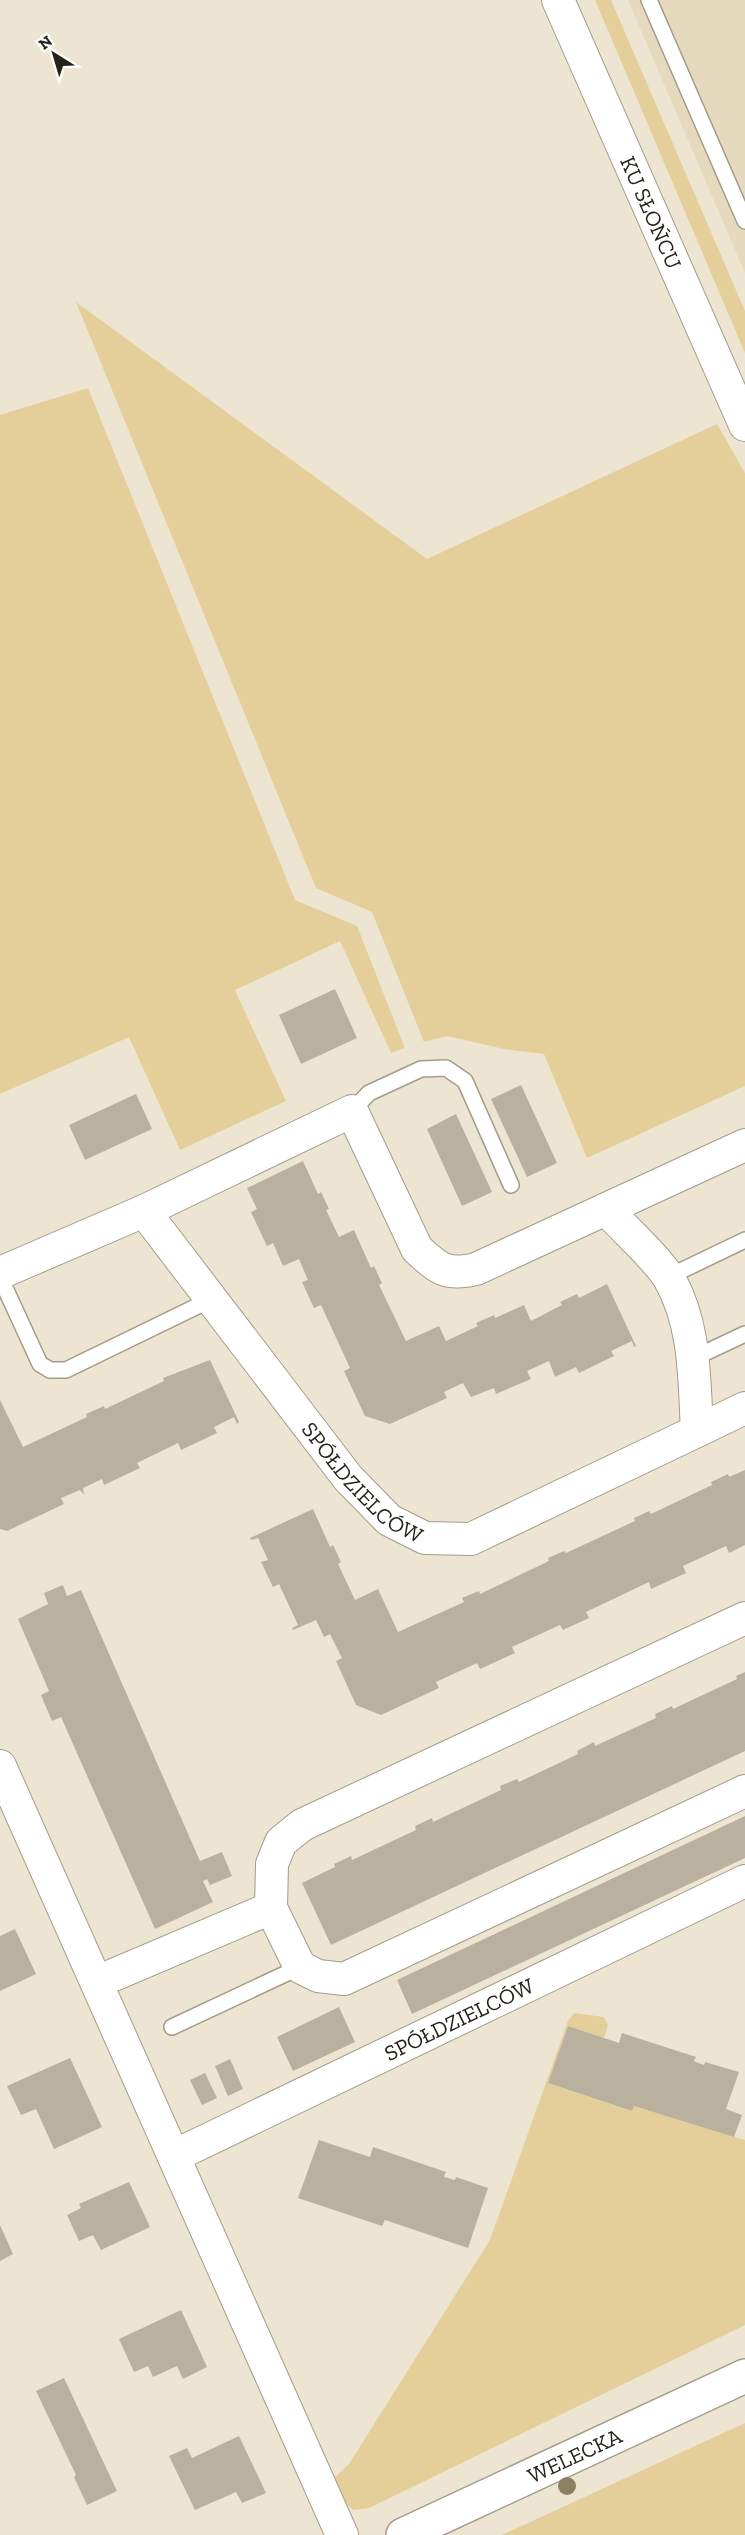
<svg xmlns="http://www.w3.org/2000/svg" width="745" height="2535" viewBox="0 0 745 2535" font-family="'Zilla Slab',serif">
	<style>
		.built { fill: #e5dabe }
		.green { fill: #e4cf9a }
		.building { fill: #b9b19e }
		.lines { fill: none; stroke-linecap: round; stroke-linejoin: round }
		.service-casing { stroke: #a49c89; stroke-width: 18 }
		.minor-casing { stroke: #a49c89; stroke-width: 34 }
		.primary-casing { stroke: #a49c89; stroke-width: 36 }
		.service { stroke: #fff; stroke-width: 15 }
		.minor { stroke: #fff; stroke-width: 32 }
		.primary { stroke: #fff; stroke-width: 33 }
		.tree { fill: #8c8162 }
		.labels { text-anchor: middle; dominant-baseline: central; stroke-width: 5; stroke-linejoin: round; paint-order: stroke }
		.street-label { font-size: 22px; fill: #25221a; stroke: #fff }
	</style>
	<rect width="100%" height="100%" fill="#ede5d1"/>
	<!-- built -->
	<path class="built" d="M628,0H745V273Z"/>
	<!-- green -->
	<path class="green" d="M595,0H611L745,311V353Z
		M76,302L427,559L717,424L745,473V1086L587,1158L544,1054L504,1049L447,1036L424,1042L372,912L316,888Z
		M88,388L295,900L357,926L405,1048L391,1053L340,941L235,990L286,1101L180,1150L129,1037L0,1094V415Z
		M574,2013L604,2017L608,2025L604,2038L568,2026L548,2083L632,2111L634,2106L745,2140V2325L369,2508L353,2510L345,2502L333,2479L349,2464L490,2240L568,2021Z
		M745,2423V2535H502Z"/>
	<!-- building -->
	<path class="building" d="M335,989L357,1038L301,1064L279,1015Z
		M521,1085L557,1163L527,1177L491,1099Z
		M136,1094L152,1129L85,1160L69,1125Z
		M456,1114L492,1192L462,1206L427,1129Z
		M303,1161L318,1194L321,1192L329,1209L326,1210L339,1237L354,1230L371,1268L374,1266L382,1283L379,1285L406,1341L439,1326L446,1341L478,1326L476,1323L494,1315L495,1318L524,1305L531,1321L562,1305L560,1302L577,1294L579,1298L607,1284L636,1346L634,1347L632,1341L611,1351L614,1356L579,1373L576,1367L555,1377L549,1361L527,1371L531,1379L496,1394L494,1388L471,1397L463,1383L444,1392L447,1398L390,1424L365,1416L344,1371L350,1368L321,1305L314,1308L302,1282L308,1280L299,1259L283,1266L273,1243L267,1246L251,1212L257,1209L247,1188Z
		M210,1360L239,1422L237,1424L234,1417L214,1427L217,1433L181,1450L178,1443L137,1463L140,1468L104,1485L102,1479L83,1488L84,1495L80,1490L61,1498L64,1504L7,1531L0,1529V1400L23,1447L87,1417L86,1414L104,1406L105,1409L164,1381L163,1378Z
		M745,1470V1545L729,1553L726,1546L683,1566L686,1573L651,1589L649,1582L586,1612L589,1618L563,1630L560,1625L512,1647L515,1653L480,1669L477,1663L436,1682L439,1688L381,1715L356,1705L336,1661L342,1658L330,1634L324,1637L316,1620L293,1630L292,1628L298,1625L279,1584L273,1587L261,1562L268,1560L258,1538L251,1540L250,1538L313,1509L330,1547L333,1545L341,1562L338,1564L355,1600L378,1589L398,1632L464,1602L462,1598L479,1591L480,1594L549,1561L548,1558L564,1551L566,1553L635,1521L634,1518L649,1511L651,1514L712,1485L711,1482L728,1474L729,1477Z
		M63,1585L67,1596L81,1590L200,1861L222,1852L232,1876L210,1885L207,1879L203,1881L213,1902L155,1929L61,1717L52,1721L41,1695L49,1691L18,1619L48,1604L44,1593Z
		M745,1672V1751L331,1945L302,1883L335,1867L334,1864L351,1856L352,1860L416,1830L415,1826L432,1818L433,1822L501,1790L500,1786L517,1779L519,1782L578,1754L577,1751L594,1742L595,1746L656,1718L655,1714L672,1706L673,1709L737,1679L736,1676Z
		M745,1816V1858L412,2014L397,1980Z
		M15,1929L36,1974L0,1991V1936Z
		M339,2007L355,2042L293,2071L277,2037Z
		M568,2026L619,2043L622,2033L696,2057L694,2061L704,2065L705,2062L739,2072L726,2109L742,2115L734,2137L634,2106L632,2111L548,2083Z
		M70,2058L102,2127L54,2149L36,2109L21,2115L7,2086Z
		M230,2059L243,2089L228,2096L215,2066Z
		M205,2073L217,2098L202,2105L190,2080Z
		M319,2140L370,2157L373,2147L446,2172L444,2177L455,2180L456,2177L488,2188L468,2248L385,2220L382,2226L298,2198Z
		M129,2182L150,2227L101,2250L93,2235L79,2241L67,2215L81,2208L79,2204Z
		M0,2225L13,2254L0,2261Z
		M181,2310L207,2367L183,2379L177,2366L153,2377L148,2366L134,2372L119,2339Z
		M64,2378L117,2491L87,2505L74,2477L76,2475L36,2391Z
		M239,2436L266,2493L242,2503L236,2492L195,2510L169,2456L187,2448L192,2458Z"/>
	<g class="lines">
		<defs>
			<path id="service" d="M649,0L745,221
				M352,1111L369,1093L421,1069L446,1068L465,1081L511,1185
				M0,1277L40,1364L50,1370H66L212,1299
				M668,1277L745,1240
				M694,1358L745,1334
				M172,2027L300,1967"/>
			<g id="minor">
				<path id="s1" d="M558,0L745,425"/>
				<path id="s2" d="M144,1211L348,1478L389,1520L425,1538L471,1539L697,1431C694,1379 696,1325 669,1278C657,1258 624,1229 607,1210"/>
				<path d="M0,1273L144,1211L352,1111L417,1249C439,1269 446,1276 476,1269L745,1145"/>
				<path d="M697,1431L745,1408"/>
				<path d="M745,1618L302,1825L281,1842L272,1864L271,1908L300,1967L318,1976L344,1979L745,1791"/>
				<path d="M0,1766L342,2535"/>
				<path d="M97,1982L271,1908"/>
				<path id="s3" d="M174,2156L745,1881"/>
			</g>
			<g id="primary">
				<path id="s4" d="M403,2535L745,2376"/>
			</g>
		</defs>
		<!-- service casing -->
		<use href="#service" class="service-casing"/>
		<!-- minor casing -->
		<use href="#minor" class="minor-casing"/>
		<!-- primary casing -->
		<use href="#primary" class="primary-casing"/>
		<!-- service -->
		<use href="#service" class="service"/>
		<!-- minor -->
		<use href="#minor" class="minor"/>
		<!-- primary -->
		<use href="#primary" class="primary"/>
	</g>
	<!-- trees -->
	<circle class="tree" cx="567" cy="2486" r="9"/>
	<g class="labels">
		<!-- street labels -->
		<g class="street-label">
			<text stroke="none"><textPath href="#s1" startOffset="232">KU SŁOŃCU</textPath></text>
			<text stroke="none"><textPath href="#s2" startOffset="350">SPÓŁDZIELCÓW</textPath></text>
			<text stroke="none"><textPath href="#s3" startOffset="316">SPÓŁDZIELCÓW</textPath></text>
			<text stroke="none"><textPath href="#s4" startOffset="189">WELECKA</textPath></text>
		</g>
	</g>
	<!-- north arrow -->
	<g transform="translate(54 54) rotate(323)" stroke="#ffffff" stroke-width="4.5" paint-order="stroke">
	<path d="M0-4.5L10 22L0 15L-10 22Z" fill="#25221a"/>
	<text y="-9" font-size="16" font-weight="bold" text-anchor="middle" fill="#25221a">N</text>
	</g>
</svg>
